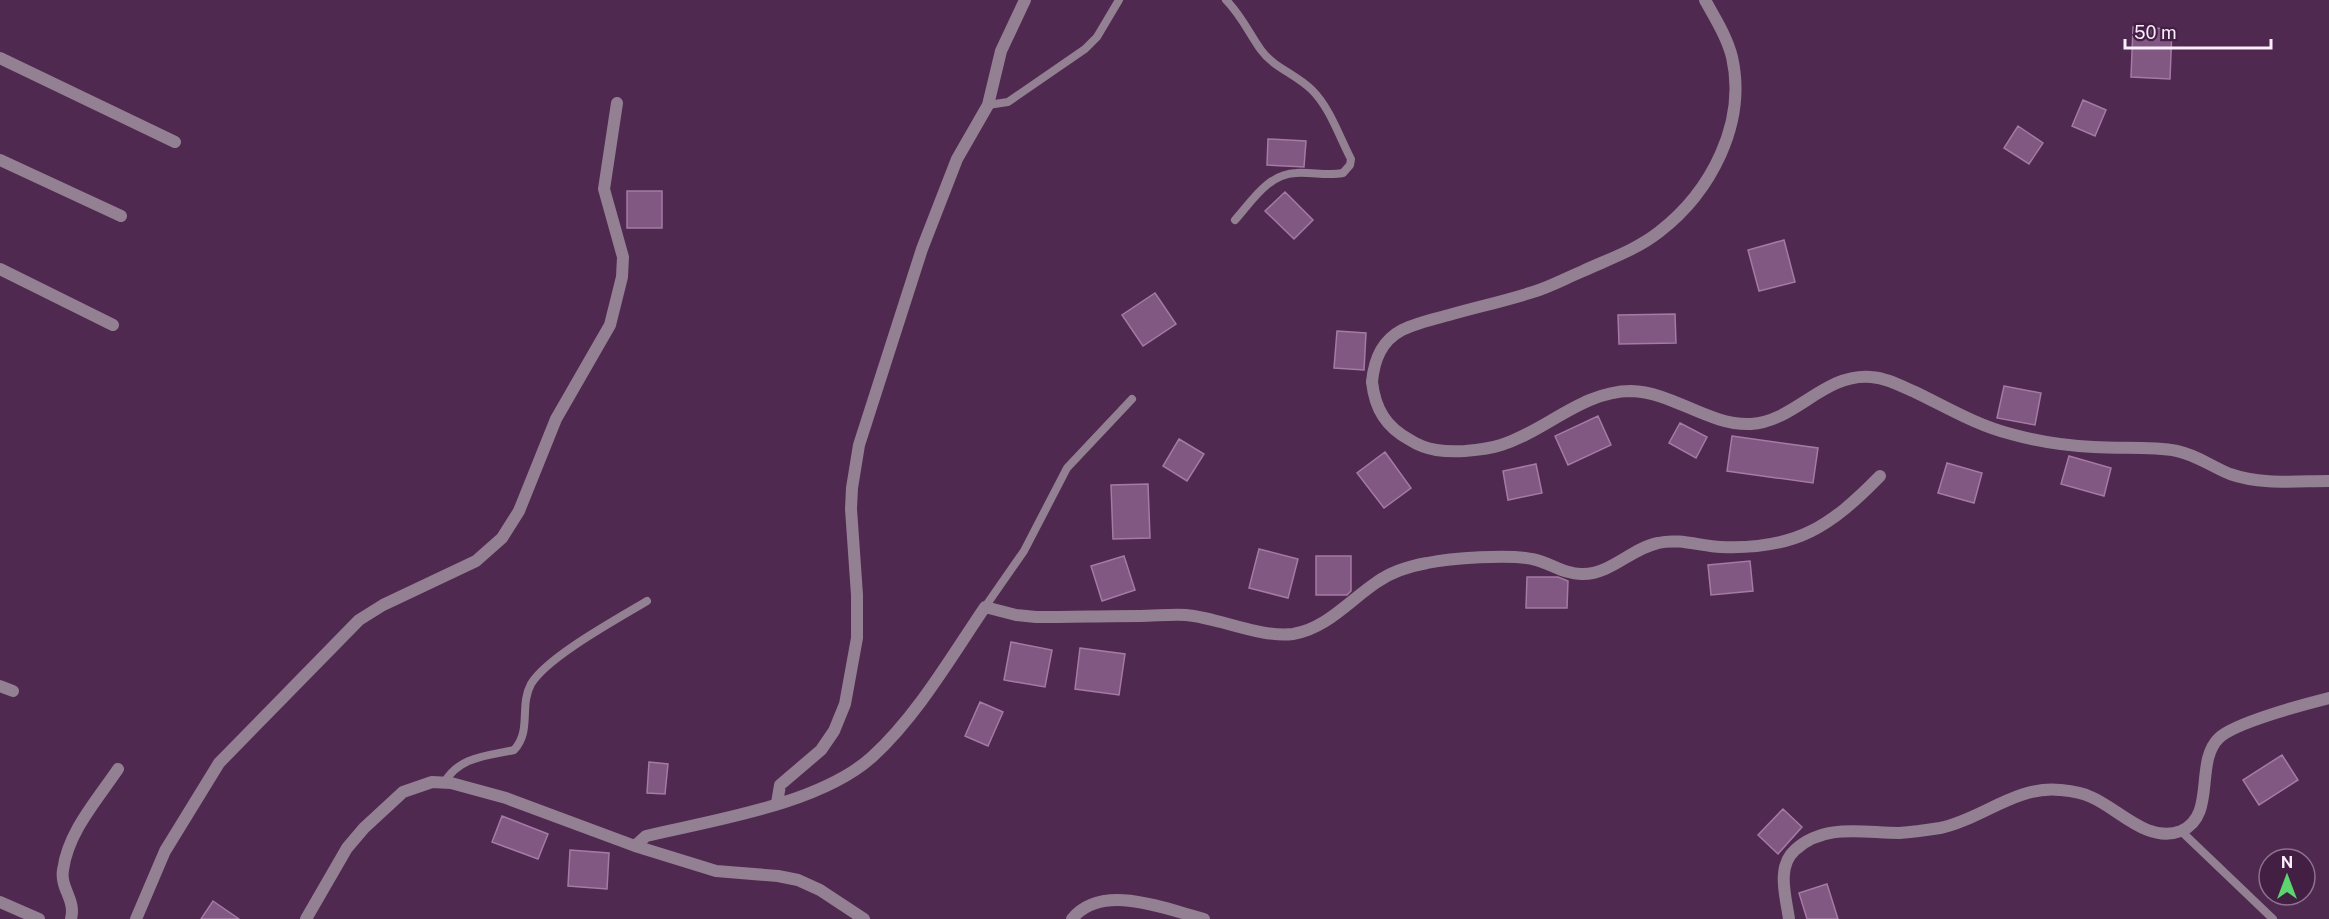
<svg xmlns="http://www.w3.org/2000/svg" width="2329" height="919" viewBox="0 0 2329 919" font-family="'Public Sans',sans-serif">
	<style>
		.building { fill: #815881; stroke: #a57aa5; stroke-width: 1.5 }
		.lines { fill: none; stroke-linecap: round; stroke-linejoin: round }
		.service { stroke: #938092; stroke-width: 8 }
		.minor { stroke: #938092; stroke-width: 12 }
		.tertiary { stroke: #938092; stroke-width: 12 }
	</style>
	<rect width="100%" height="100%" fill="#4f294f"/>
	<!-- building -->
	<path class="building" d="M2133,27L2172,29L2170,79L2131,77Z
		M2083,100L2106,110L2095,136L2072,126Z
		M2018,126L2043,143L2029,164L2004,148Z
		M1268,139L1306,141L1304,167L1267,165Z
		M627,191H662V228H627Z
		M1285,192L1313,220L1294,239L1265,211Z
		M1784,240L1795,282L1759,291L1748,250Z
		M1155,293L1176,324L1143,346L1122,315Z
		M1675,314L1676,343L1619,344L1618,315Z
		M1337,331L1366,333L1364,370L1334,368Z
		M2004,386L2041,393L2035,425L1997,418Z
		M1598,416L1611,445L1568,465L1555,436Z
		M1680,423L1707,437L1696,458L1669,443Z
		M1732,436L1818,448L1813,483L1727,471Z
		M1179,439L1204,454L1187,481L1163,466Z
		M1385,452L1411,488L1384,508L1357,473Z
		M2069,456L2111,468L2104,496L2061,484Z
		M1947,463L1982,473L1974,503L1938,493Z
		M1536,464L1542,493L1508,500L1503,471Z
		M1148,484L1150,538L1113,539L1111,485Z
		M1259,549L1298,559L1288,598L1249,588Z
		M1124,556L1135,590L1102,601L1091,566Z
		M1316,556H1351V591L1347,595H1316Z
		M1750,561L1753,591L1711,595L1708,565Z
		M1527,577H1558L1568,581L1567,608H1526Z
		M1011,642L1052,650L1045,687L1004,680Z
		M1080,648L1125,654L1119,695L1075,689Z
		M980,702L1003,712L988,746L965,736Z
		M2282,755L2298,780L2259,805L2243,780Z
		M649,762L668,764L665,794L647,793Z
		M1783,809L1802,827L1778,854L1758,835Z
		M502,816L548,834L538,859L492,842Z
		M570,850L609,853L607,889L568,886Z
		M1827,884L1838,919H1807L1799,893Z
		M213,901L239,919H201Z"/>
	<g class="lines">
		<!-- service -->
		<path class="service" d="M1226,0C1241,15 1249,33 1261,50C1274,68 1296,74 1312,90C1330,108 1339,136 1351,159L1350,165L1343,173C1328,176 1312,172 1296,173C1268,174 1252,201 1235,220
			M988,105L1008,102L1085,49L1097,37L1119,0
			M985,607L1024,551L1067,468L1132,399
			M444,783C459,756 488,756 514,750C532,731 519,706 531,684C547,657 617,619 647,601
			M2181,831L2273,919"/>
		<!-- minor -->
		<path class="minor" d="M0,58L175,142
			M0,160L121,216
			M0,269L113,325
			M1372,382C1375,409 1386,427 1410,440C1427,451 1445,452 1465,451C1477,450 1489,449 1501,445C1546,431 1582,391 1631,391C1673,392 1709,426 1751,424C1796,421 1824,373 1871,377C1887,378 1901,386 1915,392C1946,407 1978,426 2011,434C2036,441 2068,446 2094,447C2122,449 2150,446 2177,451C2197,455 2212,467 2230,474C2261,485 2297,481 2329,481
			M0,686L13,691
			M777,803L780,785L821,750L834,731L845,704L857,638V595L851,509L852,488L859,445L922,249L957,159L988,105L1001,51L1025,0
			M635,846L646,836C714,820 820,804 872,757C917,716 951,657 985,607L1016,615L1036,617C1071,617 1106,616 1140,616C1155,616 1171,614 1186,615C1220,618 1260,638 1293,634C1326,629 1350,600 1377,582C1391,572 1410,566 1427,563C1451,558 1509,554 1532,559C1549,562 1565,575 1583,574C1611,574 1632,548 1658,543C1678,538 1701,546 1721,547C1796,550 1830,527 1880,476
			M0,902L39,919
			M71,919C76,899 60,889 63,870C68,832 97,800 118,769
			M136,919L165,851L219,763L359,620L383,605L476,561L502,538L519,511L556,419L610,325L622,277L623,257L604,189L617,103
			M306,919L347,848L364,828L403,792L432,782L451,783L506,798L635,846L716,871L778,876L798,880L820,890L864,919
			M1072,919C1102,882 1165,909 1204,919
			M1789,919C1786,897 1776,867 1795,850C1824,823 1864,833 1899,833C1913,832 1927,830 1940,828C1980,820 2017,785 2060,790C2070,791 2081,792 2091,797C2118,808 2147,844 2181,831C2217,816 2194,762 2219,738C2234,723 2305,704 2329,698"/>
		<!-- tertiary -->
		<path class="tertiary" d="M1372,382C1374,360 1381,341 1402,330C1416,323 1434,319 1449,315C1477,307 1505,301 1533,292C1550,287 1566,278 1583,271C1609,259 1636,250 1659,232C1711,192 1747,123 1732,57C1727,37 1715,18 1705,0"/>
	</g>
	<!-- north arrow -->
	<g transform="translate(2287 877)"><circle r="28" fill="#431f44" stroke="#8d728e" stroke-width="1.5"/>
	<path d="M0-4.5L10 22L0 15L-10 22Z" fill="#5bd56e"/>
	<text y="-9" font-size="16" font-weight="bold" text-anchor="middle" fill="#fceefc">N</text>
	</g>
	<!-- scale -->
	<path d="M2125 39v9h146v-9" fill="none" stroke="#fceefc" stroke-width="3"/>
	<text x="2134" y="39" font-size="18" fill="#fceefc" stroke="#431f44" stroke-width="4.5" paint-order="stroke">50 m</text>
</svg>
